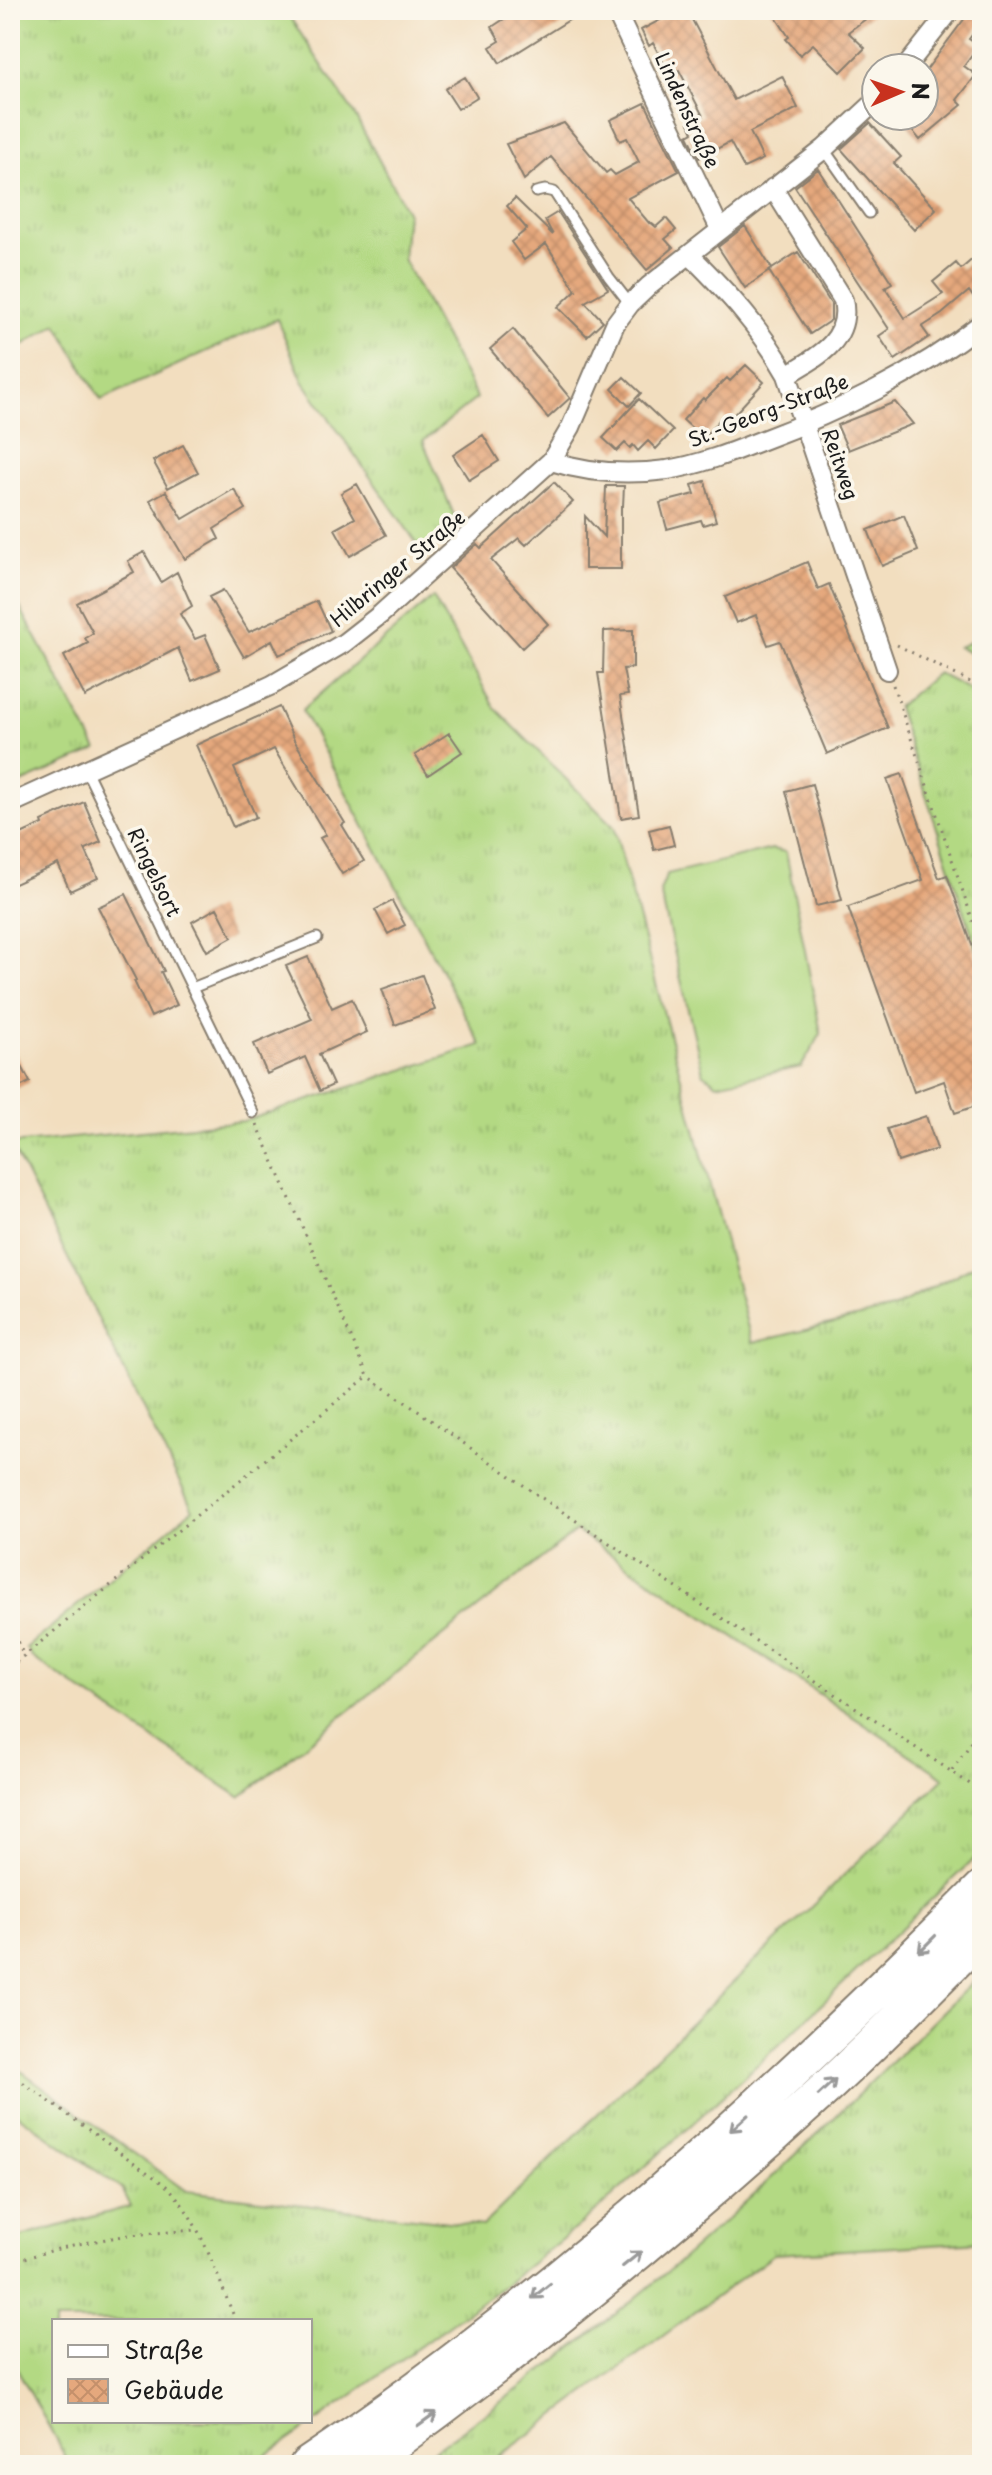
<svg xmlns="http://www.w3.org/2000/svg" width="992" height="2475" viewBox="0 0 992 2475" font-family="'Playpen Sans',sans-serif">
	<style>
		.grass { fill: url(#grass-tufts); stroke: #687a50; stroke-width: 2; fill-rule: evenodd }
		.garden { fill: #b3d983; stroke: #687a50; stroke-width: 2 }
		.building { fill: url(#building-cross-hatch) }
		.lines { fill: none; stroke-linecap: round; stroke-linejoin: round }
		.service-casing { stroke: #877d6e; stroke-width: 13 }
		.minor-casing { stroke: #877d6e; stroke-width: 22 }
		.motorway-casing { stroke: #877d6e; stroke-width: 38 }
		.path { stroke: #877d6e; stroke-width: 3; stroke-dasharray: 2 6; stroke-linecap: butt }
		.service { stroke: #fff; stroke-width: 9 }
		.minor { stroke: #fff; stroke-width: 18 }
		.motorway { stroke: #fff; stroke-width: 34 }
		.oneway { stroke: #999 }
		.labels { text-anchor: middle; dominant-baseline: central; stroke-width: 7; stroke-linejoin: round; paint-order: stroke }
		.street-label { font-size: 20px; fill: #1c1c1c; stroke: #fbf7ec }
	</style>
	<defs>
		<pattern id="grass-tufts" width="24" height="20" patternUnits="userSpaceOnUse" patternTransform="scale(2)"><rect width="24" height="20" fill="#b3d983"/><path d="M3 7l-1-3M5 7V3M7 7l1-3M15 17l-1-3M17 17v-4M19 17l1-3" fill="none" stroke="#99ba71"/></pattern>
		<pattern id="building-cross-hatch" width="8" height="8" patternUnits="userSpaceOnUse" patternTransform="scale(2)"><rect width="8" height="8" fill="#e5a87d"/><path d="M0 0l8 8M0 8l8-8" fill="none" stroke="#c4906b"/></pattern>
	</defs>
	<rect width="100%" height="100%" fill="#fbf7ec"/>
	<filter id="ink" filterUnits="userSpaceOnUse"><feTurbulence type="fractalNoise" baseFrequency=".0125" numOctaves="2"/><feDisplacementMap in="SourceGraphic" scale="16" xChannelSelector="R" yChannelSelector="G"/><feConvolveMatrix kernelMatrix="1 2 1 2 8 2 1 2 1" color-interpolation-filters="sRGB"/></filter>
	<filter id="wash" filterUnits="userSpaceOnUse"><feTurbulence type="fractalNoise" baseFrequency=".006" numOctaves="4" result="noise"/><feDisplacementMap in="SourceGraphic" scale="32" xChannelSelector="R" yChannelSelector="G"/><feGaussianBlur stdDeviation="1.8" result="paint"/><feColorMatrix in="noise" values="0 0 0 0 0 0 0 0 0 0 0 0 0 0 0 0 0 1.4 0 .05"/><feComposite in="paint" operator="in"/></filter>
	<g filter="url(#wash)">
		<rect width="100%" height="100%" fill="#f2debf"/>
		<!-- grass -->
		<path class="grass" d="M10,10H285L353,112L407,212L403,259L477,398L423,441L458,525L425,555L303,381L277,319L101,400L57,324L10,353Z
			M10,589L97,750L10,788Z
			M433,597L495,708L614,827L752,1343L892,1309L982,1261V1851L779,2045L592,2215L502,2287L308,2427L251,2465H70L10,2356V2240L131,2206L122,2189L10,2109V2063L186,2191L482,2226L944,1778L576,1531L240,1797L33,1658L26,1648L193,1509L11,1144L244,1121L481,1045L302,710ZM54,2321H310V2421H54Z
			M982,637V660L958,647Z
			M937,673L982,696V965L897,707Z
			M982,1973V2242L774,2254L488,2465H413C502,2402 591,2337 674,2266C781,2173 881,2072 982,1973Z"/>
		<!-- garden -->
		<path class="garden" d="M772,849L786,852L821,1034L801,1067L717,1084L703,1073L660,891L667,874Z"/>
		<g id="blocks">
			<!-- building -->
			<path class="building" d="M506,10H585L500,63L490,47L500,41L492,27L510,15Z
				M664,10H687L734,100L782,76L798,108L750,132L763,159L744,168L730,142L699,158L688,135L693,132L689,123L703,116L679,70L670,75L653,43L649,46L641,30L668,16Z
				M771,10H878L848,32L865,48L841,72L813,44L800,55L786,39L789,37Z
				M971,10H976L982,15V22L969,39L979,46L964,66L976,75L957,100L962,105L920,140L900,116H924V73Z
				M465,77L477,97L458,109L445,89Z
				M645,103L679,171L628,198L649,223L650,222L656,227L666,218L676,230L665,239L673,248L647,270L551,157L524,180L506,144L564,123L606,173L610,170L615,175L639,162L627,138L620,141L610,120Z
				M870,123L901,157L894,163L936,209L914,230L841,149Z
				M818,169L892,283L885,287L905,318L943,294L933,282L956,263L961,269L982,251V310L969,291L942,314L922,327L929,337L895,360L879,336L889,329L795,187Z
				M515,198L553,235L545,220L558,212L608,289L585,302L603,321L587,336L558,307L576,290L546,244L524,260L511,242L527,229L507,206Z
				M745,226L772,269L745,288L718,247Z
				M798,252L831,304V320L810,334L769,271Z
				M513,329L570,398L548,418L490,349Z
				M746,365L764,382L728,421L723,416L703,438L683,420L703,398L705,400L727,378L730,381Z
				M624,377L641,393L629,406L612,389Z
				M639,399L673,431L656,449L648,441L638,451L633,445L630,448L625,443L617,451L603,438Z
				M895,402L913,424L848,450L837,425Z
				M483,435L499,461L469,480L453,455Z
				M183,445L198,472L168,488L153,461Z
				M705,481L716,521L703,525L701,520L667,529L660,503L695,494L692,485Z
				M554,482L573,502L526,545L519,538L491,560L548,624L522,648L450,568L477,544L481,548Z
				M357,484L386,535L350,556L335,529L355,518L341,493Z
				M606,486H624L623,506H621V569H585V516L604,537Z
				M234,489L246,509L214,529L219,539L185,559L150,500L166,491L183,519Z
				M904,515L918,551L882,566L868,530Z
				M144,552L161,582L177,572L192,606L180,614L195,639L205,635L220,669L192,681L178,648L85,697L64,656L88,643L85,638L93,633L77,603L134,572L128,561Z
				M807,562L818,589L829,584L888,728L827,754L780,641L768,645L756,615L736,623L725,597Z
				M223,590L249,632L317,601L331,631L279,655L272,640L244,657L209,597Z
				M633,630V668L623,669L628,695L620,696L639,815L621,818L598,673H603L604,631Z
				M279,707L294,740L345,823L342,825L364,861L342,874L320,838L326,835L274,749L234,768L256,817L233,827L196,745Z
				M449,733L462,752L428,775L415,755Z
				M902,774L939,878L947,875L982,973V1104L955,1113L944,1081L914,1092L848,907L923,880L887,779Z
				M812,784L842,900L816,906L786,791Z
				M84,802L101,842L85,849L98,878L70,891L58,864L10,886V839L43,824L42,821Z
				M669,825L674,845L654,850L649,830Z
				M126,894L164,971L161,972L177,1005L151,1017L134,981L136,980L98,907Z
				M392,901L405,925L388,934L375,910Z
				M217,908L232,937L207,951L192,922Z
				M308,957L332,1008L352,999L367,1032L319,1054L333,1085L320,1091L305,1057L267,1074L254,1044L312,1019L286,966Z
				M422,975L435,1010L395,1025L382,989Z
				M10,1043L30,1082L10,1092Z
				M926,1116L937,1149L898,1162L887,1129Z"/>
		</g>
	</g>
	<g filter="url(#ink)">
		<use href="#blocks" fill-opacity="0" stroke="#877d6e" stroke-width="2"/>
		<g class="lines">
			<defs>
				<path id="service" d="M824,149L869,213
					M536,192L545,190L554,192L609,277L630,304
					M86,770L253,1113
					M192,988L317,938"/>
				<path id="minor" d="M615,10L720,229
					M905,68L951,10
					M773,188L843,300C852,340 816,358 787,375
					M690,255C728,293 761,328 787,375L887,670
					M551,461C588,473 628,475 667,470C699,465 730,453 760,441C840,411 915,375 982,323
					M10,804L272,685L344,643L381,614L551,461L571,427L615,324L630,304L649,286L824,149L876,101"/>
				<path id="motorway" d="M307,2465C553,2300 773,2098 982,1888
					M364,2465C525,2349 679,2223 826,2088C879,2039 931,1986 982,1935"/>
			</defs>
			<!-- service casing -->
			<use href="#service" class="service-casing"/>
			<!-- minor casing -->
			<use href="#minor" class="minor-casing"/>
			<!-- motorway casing -->
			<use href="#motorway" class="motorway-casing"/>
			<!-- path -->
			<path class="path" d="M897,645L982,688
				M893,685L982,948
				M257,1124L368,1376L536,1494L982,1792
				M10,1619L24,1657
				M10,1667L367,1377
				M952,1770L969,1746L982,1715
				M10,2073L169,2188C202,2224 217,2277 236,2321
				M10,2262L73,2245L129,2235L195,2230"/>
			<!-- service -->
			<use href="#service" class="service"/>
			<!-- minor -->
			<use href="#minor" class="minor"/>
			<!-- motorway -->
			<use href="#motorway" class="motorway"/>
		</g>
		<!-- one-way arrows -->
		<defs><path id="oneway-shaft" d="M-6 0H5M1.5-3L5.5 0L1.5 3" fill="none" stroke-width="1.6" stroke-linecap="round" stroke-linejoin="round" transform="scale(2)"/></defs>
		<g class="oneway">
			<use href="#oneway-shaft" transform="translate(927 1944) rotate(135)"/>
			<use href="#oneway-shaft" transform="translate(827 2087) rotate(-43)"/>
			<use href="#oneway-shaft" transform="translate(739 2123) rotate(138)"/>
			<use href="#oneway-shaft" transform="translate(632 2259) rotate(-39)"/>
			<use href="#oneway-shaft" transform="translate(541 2291) rotate(141)"/>
			<use href="#oneway-shaft" transform="translate(427 2419) rotate(-36)"/>
		</g>
	</g>
	<g class="labels">
		<!-- street labels -->
		<g class="street-label">
			<text transform="translate(688 110) rotate(65)">Lindenstraße</text>
			<text transform="translate(768 410) rotate(-21)">St.-Georg-Straße</text>
			<text transform="translate(841 464) rotate(71)">Reitweg</text>
			<text transform="translate(397 568) rotate(-40)">Hilbringer Straße</text>
			<text transform="translate(155 872) rotate(64)">Ringelsort</text>
		</g>
	</g>
	<!-- margin -->
	<rect width="992" height="2475" fill="none" stroke="#fbf7ec" stroke-width="40"/>
	<!-- legend -->
	<rect x="52" y="2319" width="260" height="104" fill="#fbf7ec" stroke="#a29f99" stroke-width="2"/>
	<rect x="68" y="2345" width="40" height="12" fill="#ffffff" stroke="#a29f99" stroke-width="2"/>
	<text x="124" y="2359" font-size="24" fill="#1c1c1c">Straße</text>
	<rect x="68" y="2379" width="40" height="24" fill="url(#building-cross-hatch)" stroke="#a29f99" stroke-width="2"/>
	<text x="124" y="2399" font-size="24" fill="#1c1c1c">Gebäude</text>
	<!-- north arrow -->
	<g transform="translate(900 92) rotate(88)"><circle r="38" fill="#fbf7ec" stroke="#a29f99" stroke-width="2"/>
	<path d="M0-6L14 30L0 20L-14 30Z" fill="#c8321e"/>
	<text y="-12" font-size="22" font-weight="bold" text-anchor="middle" fill="#1c1c1c">N</text>
	</g>
</svg>
